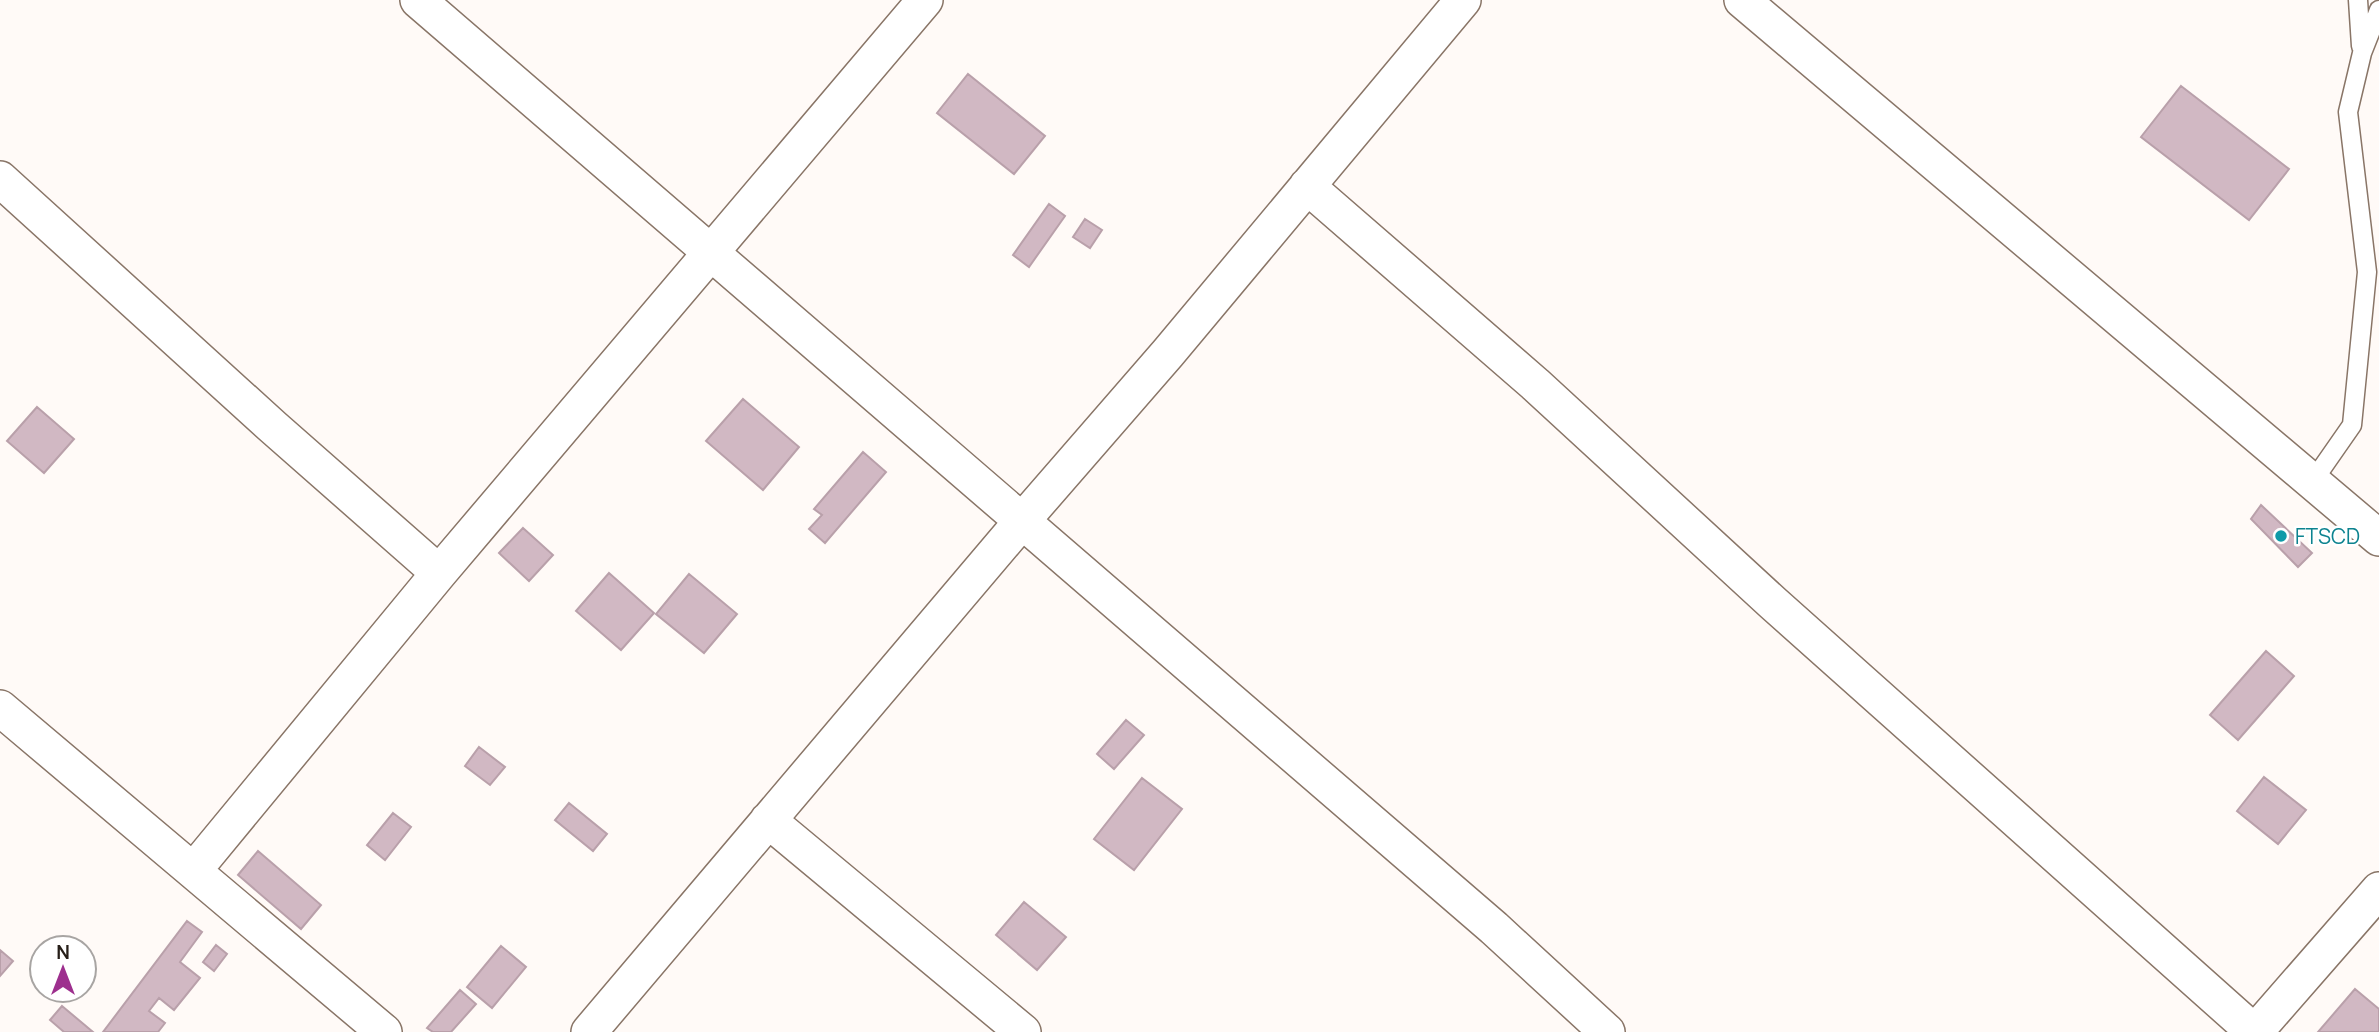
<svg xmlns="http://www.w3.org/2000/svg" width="2379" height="1032" viewBox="0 0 2379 1032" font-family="Manrope,sans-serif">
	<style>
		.building { fill: #d1b8c3; stroke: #b9a0aa; stroke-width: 2 }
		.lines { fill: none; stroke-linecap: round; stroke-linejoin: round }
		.lane-casing { stroke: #897567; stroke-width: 21 }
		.street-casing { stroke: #897567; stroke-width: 38 }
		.lane { stroke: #fff; stroke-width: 18 }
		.street { stroke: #fff; stroke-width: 35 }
		.culture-dot { fill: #0f9aa8; stroke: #fff; stroke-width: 2.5 }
		.labels { text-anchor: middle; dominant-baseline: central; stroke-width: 5; stroke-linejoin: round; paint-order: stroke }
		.culture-label { font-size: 21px; fill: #0d838f; stroke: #fff; text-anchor: start }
	</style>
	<rect width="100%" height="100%" fill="#fffaf7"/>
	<!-- building -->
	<path class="building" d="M968,74L1045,136L1014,174L937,113Z
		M2181,86L2289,169L2249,220L2141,137Z
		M1049,204L1065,216L1029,267L1013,255Z
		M1085,219L1102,230L1090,248L1073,237Z
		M743,399L799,447L763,490L706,441Z
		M37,407L74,439L44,473L7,441Z
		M863,452L886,472L825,543L809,529L822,515L814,509Z
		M2261,505L2312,553L2298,567L2251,519Z
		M523,528L553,555L529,581L499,553Z
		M609,573L654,613L621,650L576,611Z
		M689,574L737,614L704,653L656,614Z
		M2266,651L2294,676L2238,740L2210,715Z
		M1126,720L1144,735L1114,769L1097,754Z
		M479,747L505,767L490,785L465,766Z
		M2264,777L2306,810L2278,844L2237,811Z
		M1142,778L1182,809L1134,870L1094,839Z
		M569,803L607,834L593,851L555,820Z
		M393,813L411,827L385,860L367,845Z
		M258,851L321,905L301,929L238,875Z
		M1024,902L1066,937L1037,970L996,935Z
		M187,921L202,932L180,962L200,978L174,1010L159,998L149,1011L165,1023L158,1032H103Z
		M216,945L227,954L214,971L203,962Z
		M501,946L526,967L492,1008L467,987Z
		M0,950L13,961L0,976Z
		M2355,989L2379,1009V1032H2318Z
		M460,990L476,1004L451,1032H433L427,1028Z
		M62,1006L93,1032H64L50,1020Z"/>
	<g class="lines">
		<defs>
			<path id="lane" d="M2358,0L2361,46
				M2313,481L2352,425L2367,272L2348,112L2362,53L2379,10"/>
			<path id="street" d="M418,0L1494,928L1607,1032
				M1742,0L2379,538
				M0,179L273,427L439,573
				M1307,186L1535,384L1773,603L2254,1032
				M0,708L384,1032
				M768,820L1023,1032
				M194,870L439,573L925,0
				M589,1032L1022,521L1168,353L1463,0
				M2255,1032L2379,890"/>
		</defs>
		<!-- lane casing -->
		<use href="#lane" class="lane-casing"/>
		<!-- street casing -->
		<use href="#street" class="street-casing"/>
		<!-- lane -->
		<use href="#lane" class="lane"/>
		<!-- street -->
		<use href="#street" class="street"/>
	</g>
	<!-- markers -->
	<circle class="culture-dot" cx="2281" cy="536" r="7"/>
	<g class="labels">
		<!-- culture labels -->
		<g class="culture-label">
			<text x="2295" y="536">FTSCD</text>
		</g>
	</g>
	<!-- north arrow -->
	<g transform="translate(63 969)"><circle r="33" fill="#ffffff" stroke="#a8a5a3" stroke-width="2"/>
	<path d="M0-5L12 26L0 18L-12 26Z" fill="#9d2f8e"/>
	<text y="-10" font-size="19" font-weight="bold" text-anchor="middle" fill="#261e18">N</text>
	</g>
</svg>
